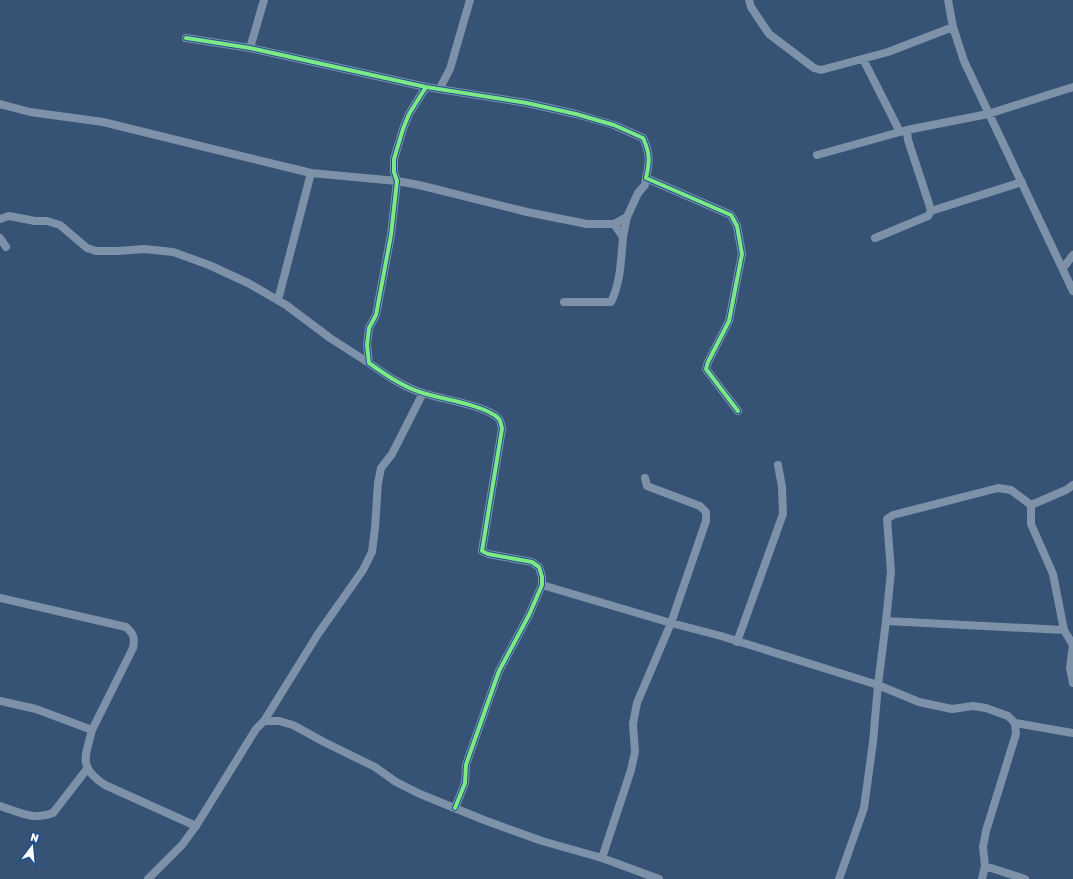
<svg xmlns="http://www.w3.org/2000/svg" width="1073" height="879" viewBox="0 0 1073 879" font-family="Rubik,sans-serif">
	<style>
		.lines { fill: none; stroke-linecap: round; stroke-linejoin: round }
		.minor { stroke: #7d92a8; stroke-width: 8 }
		.cycleway-casing { stroke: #1b4f8f; stroke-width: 6 }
		.cycleway { stroke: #7ce984; stroke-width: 4 }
	</style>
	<rect width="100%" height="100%" fill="#365274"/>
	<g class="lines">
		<!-- minor -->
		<path class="minor" d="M749,0L751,7L769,34L814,68L821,70L888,52L953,27
			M948,0L953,27L964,61L1073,291
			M186,38L250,48L426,87L527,103L576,114L614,125L643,138C650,153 650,161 646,178L731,215L737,226L742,254L729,321L708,362L706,369L738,411
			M250,48L264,0
			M863,59L900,132
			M426,87L409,114L403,129L394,159V172L397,181L391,235L376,315L369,328L367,345L369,363C386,375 403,387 423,393C441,399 485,405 498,418C501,420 501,425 502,429L482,551L488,554L532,562L539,567L542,577V585L529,615L499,671L469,756L466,765L465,783L455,808
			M440,88L450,69L470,0
			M0,104L30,112L103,122L311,173
			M817,155L907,130
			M931,211L1022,182
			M0,219L9,216L35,221H47L60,225L87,248L96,251H118L144,249L173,252L209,265L248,283L286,305L330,338L369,363
			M623,237L627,217
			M0,238L6,247
			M875,238L928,216L931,211L929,204L908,140L907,130L988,114L1073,87
			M1063,268L1073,255
			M278,300L311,173L397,181L419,185L527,212L587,224H614L627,217L638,193L645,185L646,178
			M564,302H611C621,282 621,258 623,237L614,224
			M1073,485L1066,490L1031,505V524L1053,574L1064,630L1073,645L1070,668L1073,683
			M542,585L671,623L721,636L878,685L919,702L952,709L973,706L986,708L1008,716L1015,723L1073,733
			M0,598L126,627C134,634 135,638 133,648L92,730
			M886,621L891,572L887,519L893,515L998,488L1011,490L1031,505
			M737,642L783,514L782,487L778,465
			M0,701L36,709L92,730C85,758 78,767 105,785L196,826
			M264,721L318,634L363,570L372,552L375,528L378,483L381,468L392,454L423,393
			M0,806C19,812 33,821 53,813L87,769
			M602,858L631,770L635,752L633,724L637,703L671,623L706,521V512L700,506L647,486L645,478
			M985,866L1025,879
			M148,879L182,845L196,826L256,729L264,721H279L293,725L324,742L375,767L396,782L420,794L484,820L542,841L602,858L659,879
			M839,879L864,808L873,742L878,685L886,621L1064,630
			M982,879L985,866L983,847L986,831L1016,734L1015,723"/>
		<defs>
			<path id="cycleway" d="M186,38L250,48L426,87L527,103L576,114L614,125L643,138C650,153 650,161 646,178L731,215L737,226L742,254L729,321L708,362L706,369L738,411
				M426,87L409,114L403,129L394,159V172L397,181L391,235L376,315L369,328L367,345L369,363C386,375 403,387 423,393C441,399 485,405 498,418C501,420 501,425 502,429L482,551L488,554L532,562L539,567L542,577V585L529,615L499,671L469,756L466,765L465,783L455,808"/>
		</defs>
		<!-- cycleway casing -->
		<use href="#cycleway" class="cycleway-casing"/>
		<!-- cycleway -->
		<use href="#cycleway" class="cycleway"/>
	</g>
	<!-- north arrow -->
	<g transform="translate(32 847) rotate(16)" stroke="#1b4f8f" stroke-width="3" paint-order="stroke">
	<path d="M0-3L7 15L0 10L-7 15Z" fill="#ffffff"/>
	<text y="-6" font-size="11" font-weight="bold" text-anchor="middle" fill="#ffffff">N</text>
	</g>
</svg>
